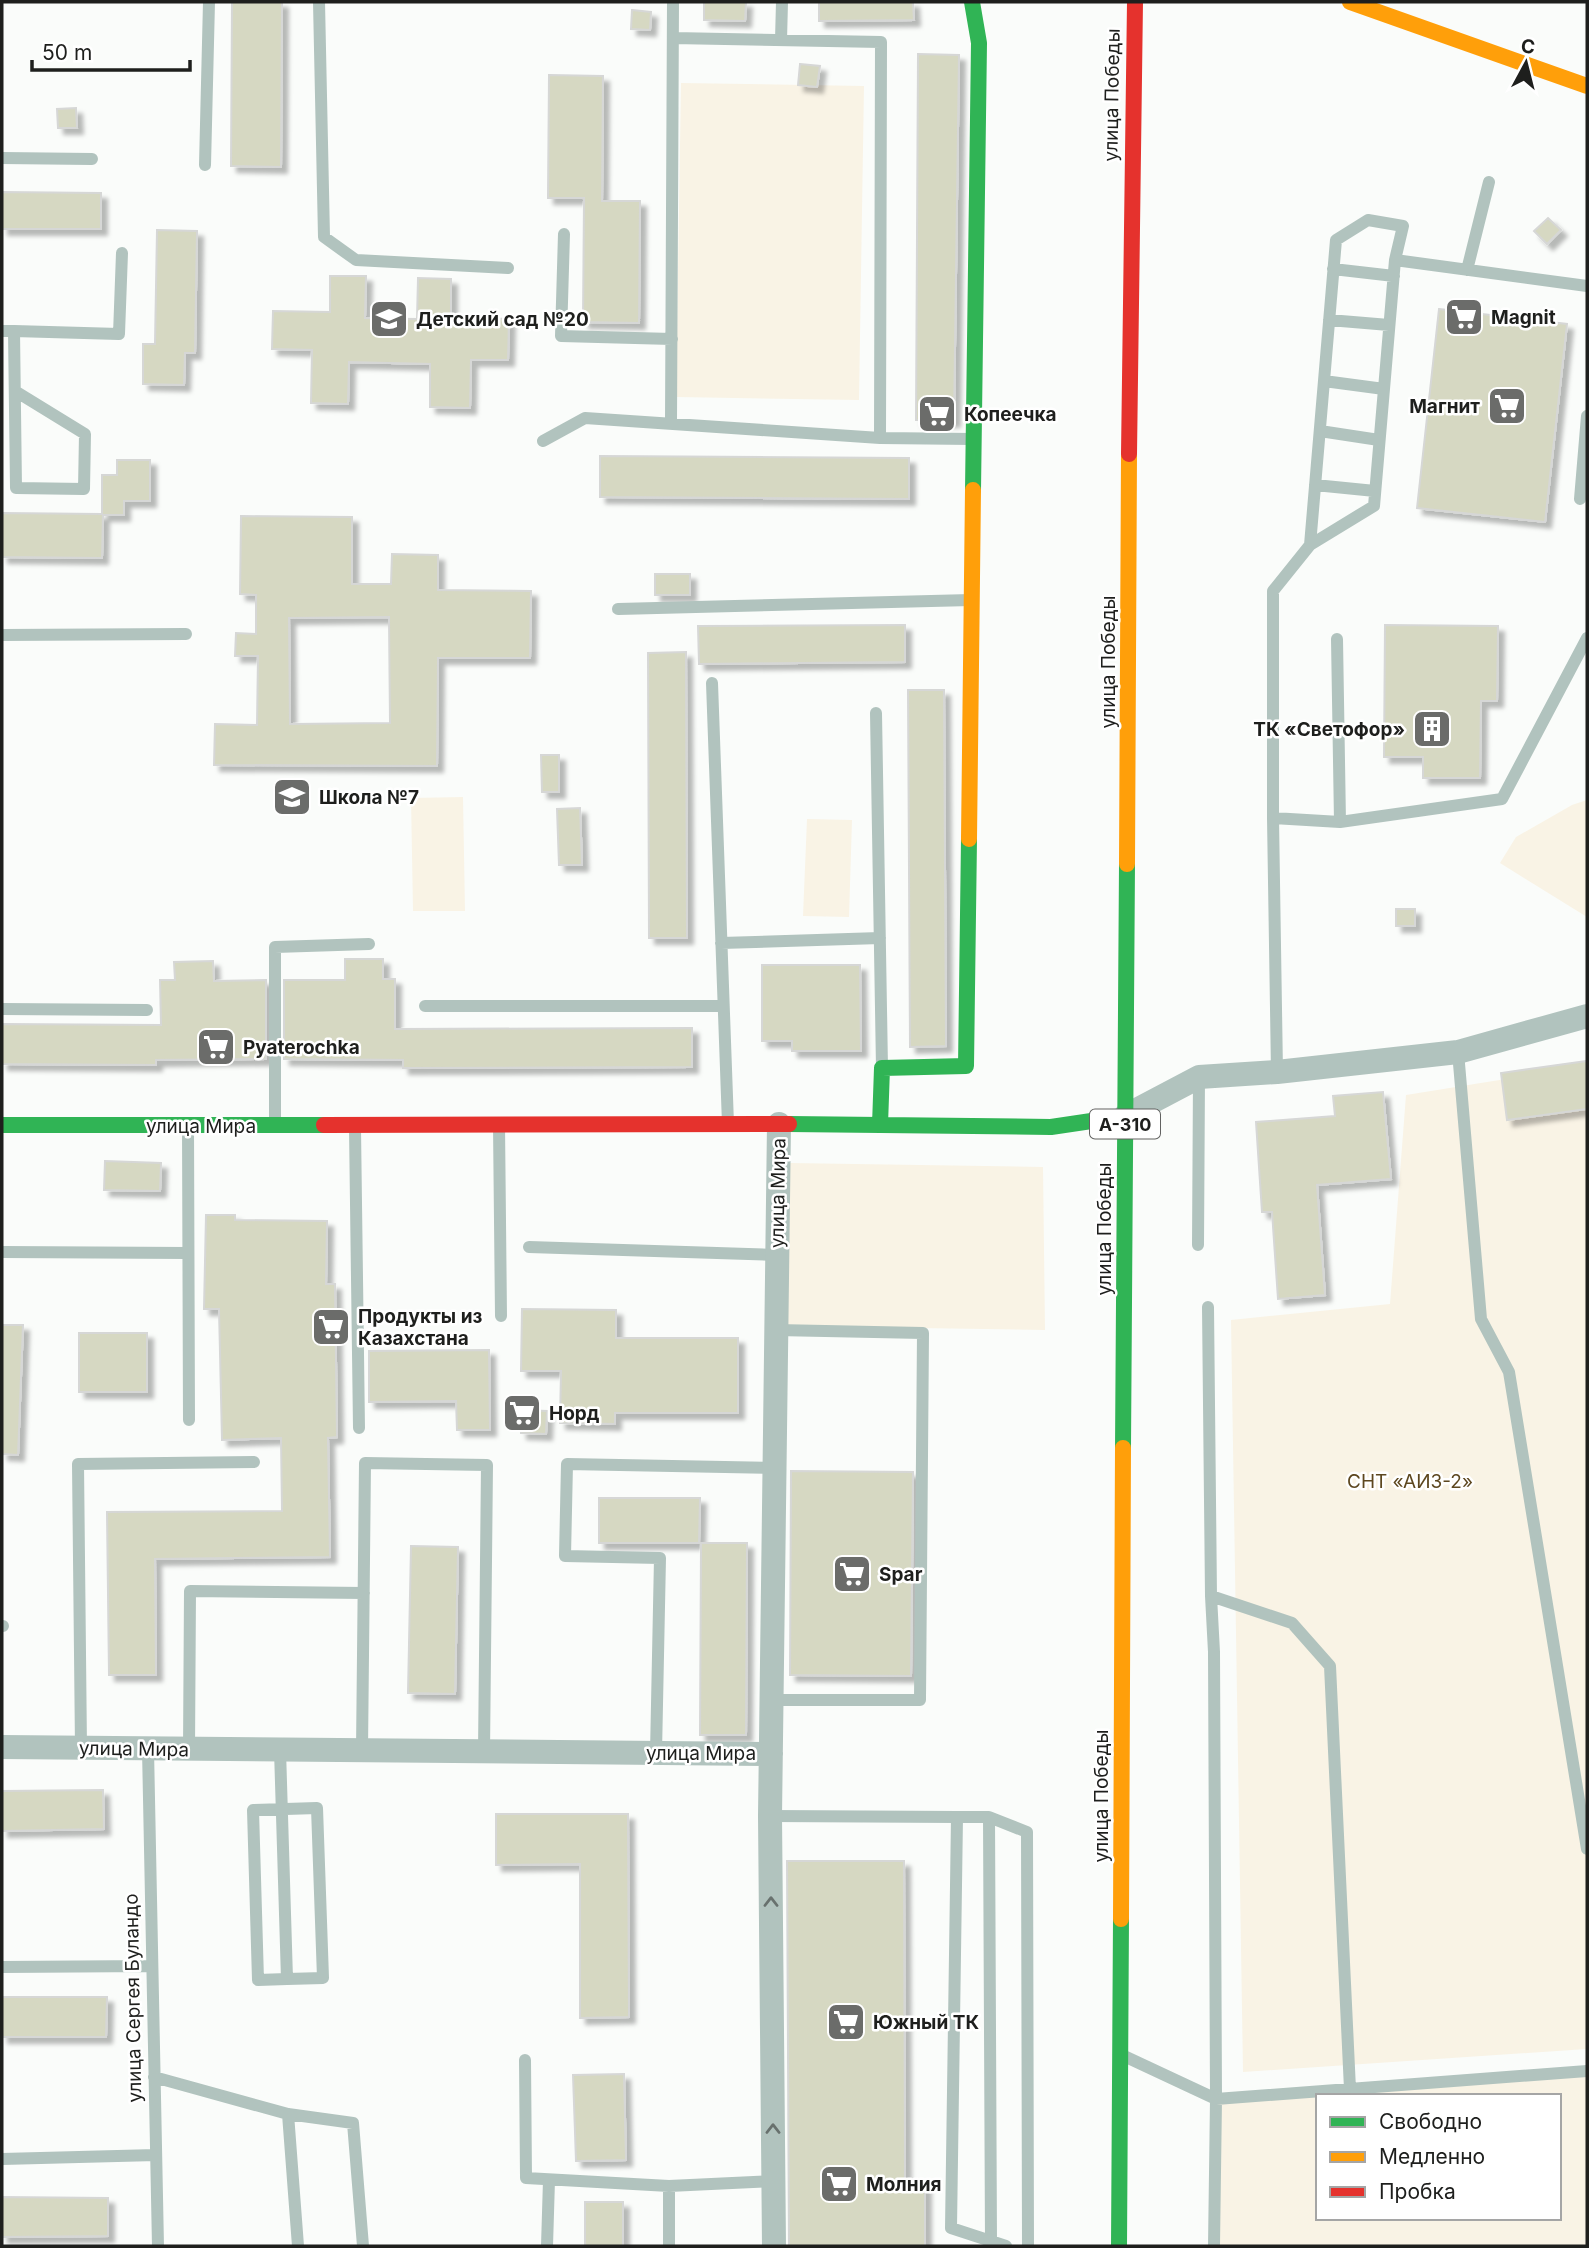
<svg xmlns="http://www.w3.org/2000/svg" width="1589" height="2248" viewBox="0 0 1589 2248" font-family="Inter,sans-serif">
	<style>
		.green { fill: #f9f3e5; fill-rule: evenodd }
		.building { fill: #d6d8c2; stroke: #d6d7d6; stroke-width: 2; fill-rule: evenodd; filter: url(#shadow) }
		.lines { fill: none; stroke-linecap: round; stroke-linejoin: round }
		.lane { stroke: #b1c3be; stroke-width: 12 }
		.street { stroke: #b1c3be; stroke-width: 24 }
		.fast { stroke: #30b455; stroke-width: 16 }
		.slow { stroke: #ff9f0a; stroke-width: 16 }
		.jam { stroke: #e5322d; stroke-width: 16 }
		.oneway { stroke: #68716e }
		.labels { text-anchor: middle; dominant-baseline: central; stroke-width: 5; stroke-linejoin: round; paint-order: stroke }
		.shield { fill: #fff; stroke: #626261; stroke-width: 2 }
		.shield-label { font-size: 18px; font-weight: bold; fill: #1e1f1d }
		.street-label { font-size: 19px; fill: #1e1f1d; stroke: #fff }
		.poi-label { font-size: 19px; font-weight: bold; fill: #1e1f1d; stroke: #fff; text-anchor: start }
		.park-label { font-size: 19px; fill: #5d471f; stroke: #fff }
	</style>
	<defs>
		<filter id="shadow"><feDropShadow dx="6" dy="6" stdDeviation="2" flood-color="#0004"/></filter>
	</defs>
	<rect width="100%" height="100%" fill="#fafcfa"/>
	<!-- green -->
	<path class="green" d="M681,83L864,86L859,400L676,397Z
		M463,797L465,911H413L411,798Z
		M1587,800V917L1500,863L1516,837L1572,805Z
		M807,819L852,820L849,917L803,916Z
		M1587,1066V2049L1243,2072L1231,1320L1390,1304L1406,1095Z
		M790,1163L1043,1167L1045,1330L782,1326Z
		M1587,2071V2246H1214L1216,2099ZM1318,2096H1559V2218H1318Z"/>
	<!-- building -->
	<path class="building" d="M232,2H282L281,167L231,166Z
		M704,2H746L745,21L704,20Z
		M819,2H913L914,20L819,21Z
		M632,10L651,12L650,30L631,29Z
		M918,54L959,55L954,421L916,420Z
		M800,64L820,66L817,87L798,85Z
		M549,75L603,76L602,201H640L639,323L583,322L584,198H548Z
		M76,108L77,128H58L57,109Z
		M2,192L101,193V229H2Z
		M1548,218L1561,230L1547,244L1534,231Z
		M157,230L197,231L195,353H185L184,385L143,384V344H155Z
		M330,276H366L365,318L417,319L418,278L451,279V317L509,319L508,360H471L470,408L430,407V364L349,362L348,404L311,403L312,350L272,349L273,311L330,312Z
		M1439,309L1567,324L1545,522L1417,508Z
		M600,456L909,458V499L600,497Z
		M117,460H150V501H124V515H103L102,558L2,557V513L102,514V475H117Z
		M241,516L352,517V584H391L392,554L438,555V590L531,591L530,658H438L437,766L214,765L215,724L257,725L258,656H235L236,633L256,634V595L240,594ZM389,617L390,723L290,724L289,618Z
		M655,574H690V595H655Z
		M905,625V662L699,664L698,626Z
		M1385,625L1498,626L1497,701H1481L1480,778H1423V757H1384Z
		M686,652L687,938H649L648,653Z
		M908,690H944L946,1046L910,1047Z
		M541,755H559V792H542Z
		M580,808L582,865H559L557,809Z
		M1396,909H1415V926H1396Z
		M345,959H383V979H395V1029L692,1028V1067L403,1068V1060L284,1059V980H345Z
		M213,961L214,981L266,980V1059L156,1060V1065L2,1064V1024L161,1025L160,980H175L174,962Z
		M762,965H860L861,1051H792V1041H762Z
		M1587,1061V1109L1507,1120L1501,1073Z
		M1383,1092L1391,1179L1317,1185L1325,1295L1278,1299L1272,1212H1262L1256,1122L1335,1116L1333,1096Z
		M105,1161L161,1163L160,1191L104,1190Z
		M206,1215H235V1220L327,1221L326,1284H335L337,1437L328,1438L330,1557L155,1559L156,1675H109L107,1512L282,1511L281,1438L222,1440L219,1309H204Z
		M522,1309L616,1310V1338H738V1413H615V1424L560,1423L561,1371H521Z
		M2,1325H23L18,1455L2,1454Z
		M79,1333H147V1392H79Z
		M489,1350L490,1430H457L456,1401L369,1402V1351Z
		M521,1410L547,1411L546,1434L521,1433Z
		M791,1471L913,1472L911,1676L790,1675Z
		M599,1498H700L699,1543H599Z
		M701,1543H747L746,1735H700Z
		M411,1546L458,1547L455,1694L408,1693Z
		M103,1790L104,1829L2,1831V1791Z
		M496,1814H628L629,2017L580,2018V1864L496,1865Z
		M787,1861H904L905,2182H925V2246H789Z
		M2,1997H107L106,2037H2Z
		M624,2074L626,2160L576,2161L573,2075Z
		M2,2197L108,2198V2236L2,2237Z
		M585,2202H623V2246H585Z"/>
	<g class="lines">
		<!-- lane -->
		<path class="lane" d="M319,2L324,237L356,260L508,268
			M673,38L881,42L880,438L973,439
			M781,40L782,2
			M2,158L92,159
			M205,165L209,2
			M564,234L561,336L672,339
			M1333,269L1394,276
			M1467,270L1489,182
			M1329,320L1389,325
			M2,331H14L16,488L84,489L85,434L15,391
			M14,331L119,334L122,253
			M1324,381L1384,389
			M671,423L673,2
			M1320,431L1379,440
			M543,441L585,418L880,438
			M1315,485L1375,491
			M1580,499L1587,416
			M1310,545L1336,240L1368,220L1403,226L1395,260
			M618,609L971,600
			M2,635L186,634
			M712,683L728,1124
			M876,713L882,1068
			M1273,818L1340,822L1337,639
			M1340,822L1502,799L1587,638
			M721,943L880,938
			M425,1006H723
			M2,1009L147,1010
			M1458,1052L1481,1319L1509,1372L1587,1849
			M1277,1072L1273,818V591L1310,545L1374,506L1395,260L1587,286
			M275,1122V947L369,944
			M499,1125L501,1316
			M188,1126L189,1420
			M355,1128L359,1428
			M1198,1245L1199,1077
			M529,1247L777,1255
			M2,1252L188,1253
			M1208,1307L1211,1596L1214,1652L1216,2099L1214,2246
			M1211,1596L1292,1623L1330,1666L1350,2089
			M2,1626H3
			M771,1700H920L923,1333L776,1330
			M81,1748L78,1464L254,1462
			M148,1749L158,2246
			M189,1749L190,1591L364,1593
			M280,1750L287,1979L323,1978L317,1808L253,1810L258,1980L287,1979
			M362,1751L365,1463L487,1465L484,1752
			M656,1753L660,1558L565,1556L567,1464L774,1468
			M770,1816L957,1817L951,2228L1006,2246
			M957,1817H989L1027,1832L1028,2246
			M989,1817L991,2242
			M2,1967L152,1966
			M1124,2056L1216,2099L1587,2071
			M525,2060L526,2178L669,2186L773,2181
			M154,2077L288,2114L353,2123L363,2246
			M288,2114L298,2246
			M2,2159L156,2155
			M547,2246L549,2180
			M669,2246V2186"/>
		<!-- street -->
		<path class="street" d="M1125,1116L1199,1077L1277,1072L1458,1052L1587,1016
			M2,1747L771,1754
			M774,2246L770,1816L779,1124"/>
		<!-- fast -->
		<path class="fast" d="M972,2L979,43L973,490
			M789,1124L1051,1127L1125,1116
			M2,1125H324
			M880,1125L882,1068L966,1066L969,839
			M1123,1448L1127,864
			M1119,2246L1121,1919"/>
		<!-- slow -->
		<path class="slow" d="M1350,2L1587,86
			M969,839L973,490
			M1127,864L1129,454
			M1121,1919L1123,1448"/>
		<!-- jam -->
		<path class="jam" d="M1129,454L1135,2
			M324,1125L789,1124"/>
	</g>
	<!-- one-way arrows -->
	<defs><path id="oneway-chevron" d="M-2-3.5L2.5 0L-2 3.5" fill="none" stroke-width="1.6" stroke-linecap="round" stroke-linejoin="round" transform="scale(1.75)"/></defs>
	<g class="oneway">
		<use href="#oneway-chevron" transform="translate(771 1902) rotate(-90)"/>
		<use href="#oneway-chevron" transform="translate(773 2129) rotate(-90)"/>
	</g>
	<!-- icons -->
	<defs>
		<symbol id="supermarket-square" viewBox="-11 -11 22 22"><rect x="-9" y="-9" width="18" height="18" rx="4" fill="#6b6c6a" stroke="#fff"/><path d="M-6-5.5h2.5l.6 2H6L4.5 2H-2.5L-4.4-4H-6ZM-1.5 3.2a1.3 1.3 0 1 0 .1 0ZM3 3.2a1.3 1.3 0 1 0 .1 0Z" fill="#fff"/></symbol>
		<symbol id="school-square" viewBox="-11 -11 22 22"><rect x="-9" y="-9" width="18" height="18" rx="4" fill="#6b6c6a" stroke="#fff"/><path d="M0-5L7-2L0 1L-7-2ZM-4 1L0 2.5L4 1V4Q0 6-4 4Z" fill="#fff"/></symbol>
		<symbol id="building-square" viewBox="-11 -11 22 22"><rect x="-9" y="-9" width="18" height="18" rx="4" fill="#6b6c6a" stroke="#fff"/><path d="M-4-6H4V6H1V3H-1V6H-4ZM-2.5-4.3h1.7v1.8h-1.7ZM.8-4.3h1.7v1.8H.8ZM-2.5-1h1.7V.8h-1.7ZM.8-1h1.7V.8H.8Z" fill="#fff"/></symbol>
	</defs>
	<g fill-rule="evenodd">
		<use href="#supermarket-square" x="1442" y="295" width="44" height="44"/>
		<use href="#school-square" x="367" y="297" width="44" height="44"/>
		<use href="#supermarket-square" x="1485" y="384" width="44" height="44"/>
		<use href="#supermarket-square" x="915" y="392" width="44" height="44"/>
		<use href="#building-square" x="1410" y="707" width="44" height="44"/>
		<use href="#school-square" x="270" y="775" width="44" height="44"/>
		<use href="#supermarket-square" x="194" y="1025" width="44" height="44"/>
		<use href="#supermarket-square" x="309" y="1305" width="44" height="44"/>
		<use href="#supermarket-square" x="500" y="1391" width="44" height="44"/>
		<use href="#supermarket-square" x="830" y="1552" width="44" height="44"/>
		<use href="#supermarket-square" x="824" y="2000" width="44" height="44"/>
		<use href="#supermarket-square" x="817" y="2162" width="44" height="44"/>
	</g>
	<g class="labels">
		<!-- shield labels -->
		<rect class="shield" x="1090" y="1109.5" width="70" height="29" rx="5"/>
		<g class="shield-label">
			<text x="1125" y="1124">А-310</text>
		</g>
		<!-- street labels -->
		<g class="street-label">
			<text transform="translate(1112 95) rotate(-89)">улица Победы</text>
			<text transform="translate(1108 662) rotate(-90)">улица Победы</text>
			<text x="201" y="1126">улица Мира</text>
			<text transform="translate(778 1193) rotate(-89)">улица Мира</text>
			<text transform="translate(1104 1229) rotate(-90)">улица Победы</text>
			<text transform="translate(134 1749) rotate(1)">улица Мира</text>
			<text x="701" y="1753">улица Мира</text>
			<text transform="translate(1101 1796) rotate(-90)">улица Победы</text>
			<text transform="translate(133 1998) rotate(-91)">улица Сергея Буландо</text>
		</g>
		<!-- poi labels -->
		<g class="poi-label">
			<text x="1491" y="317">Magnit</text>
			<text x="416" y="319">Детский сад №20</text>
			<text x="1480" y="406" text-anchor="end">Магнит</text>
			<text x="964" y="414">Копеечка</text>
			<text x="1405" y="729" text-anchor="end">ТК «Светофор»</text>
			<text x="319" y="797">Школа №7</text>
			<text x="243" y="1047">Pyaterochka</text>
			<text x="358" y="1316">Продукты из<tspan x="358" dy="22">Казахстана</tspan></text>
			<text x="549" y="1413">Норд</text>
			<text x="879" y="1574">Spar</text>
			<text x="873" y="2022">Южный ТК</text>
			<text x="866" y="2184">Молния</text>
		</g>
		<!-- park labels -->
		<g class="park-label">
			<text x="1410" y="1481">СНТ «АИЗ-2»</text>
		</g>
	</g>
	<!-- border -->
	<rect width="1589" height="2248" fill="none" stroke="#1e1f1d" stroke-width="7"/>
	<!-- legend -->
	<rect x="1316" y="2094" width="245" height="126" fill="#ffffff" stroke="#a5a5a5" stroke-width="2"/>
	<rect x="1330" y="2117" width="35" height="10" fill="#30b455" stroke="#a5a5a5" stroke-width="2"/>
	<text x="1379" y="2129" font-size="21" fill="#1e1f1d">Свободно</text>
	<rect x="1330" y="2152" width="35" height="10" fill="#ff9f0a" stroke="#a5a5a5" stroke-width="2"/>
	<text x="1379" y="2164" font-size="21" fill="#1e1f1d">Медленно</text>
	<rect x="1330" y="2187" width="35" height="10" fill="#e5322d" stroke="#a5a5a5" stroke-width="2"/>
	<text x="1379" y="2199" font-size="21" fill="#1e1f1d">Пробка</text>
	<!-- north arrow -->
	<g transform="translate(1526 63) rotate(7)" stroke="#ffffff" stroke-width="5" paint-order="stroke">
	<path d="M0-5L12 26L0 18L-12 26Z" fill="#1e1f1d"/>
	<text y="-10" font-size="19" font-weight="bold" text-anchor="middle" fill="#1e1f1d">С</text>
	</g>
	<!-- scale -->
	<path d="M32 60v10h158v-10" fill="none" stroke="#1e1f1d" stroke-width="3.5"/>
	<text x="42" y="60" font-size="21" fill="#1e1f1d" stroke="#ffffff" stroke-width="5" paint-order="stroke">50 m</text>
</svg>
